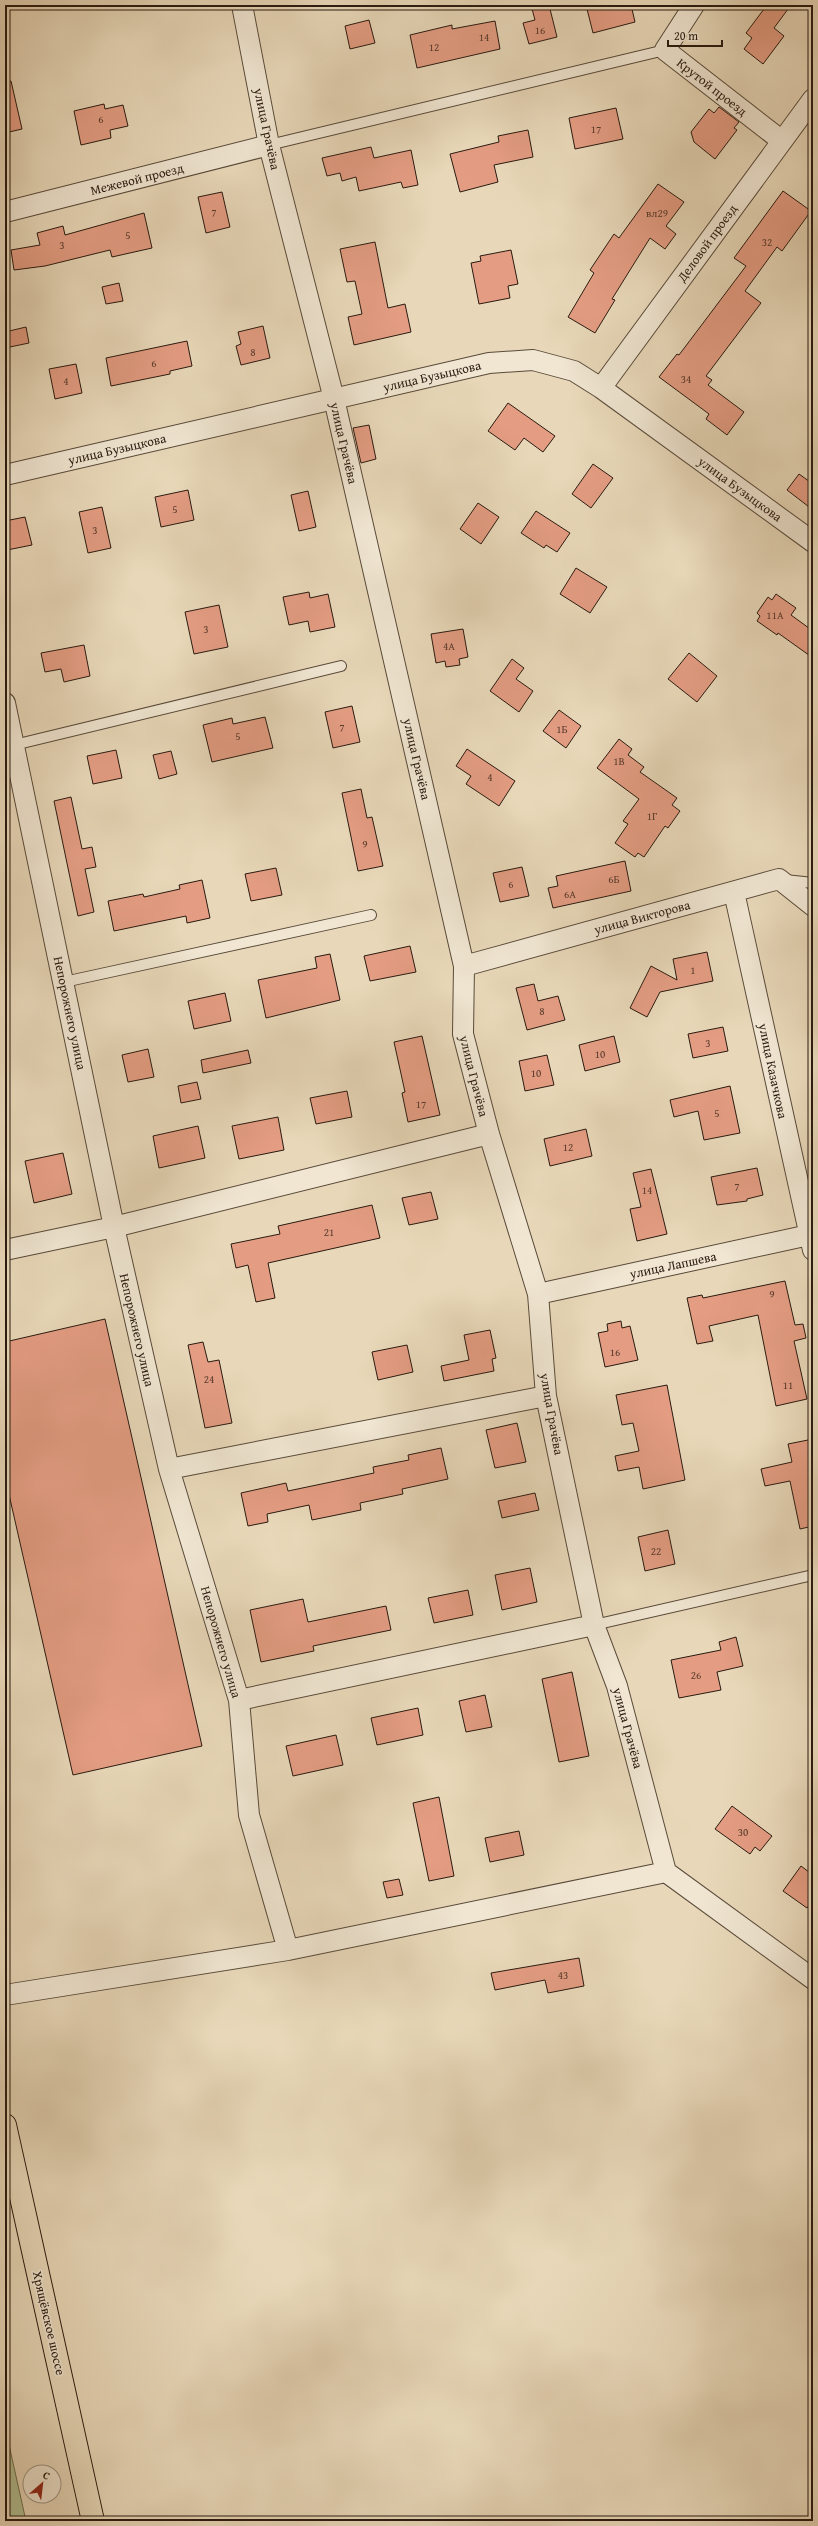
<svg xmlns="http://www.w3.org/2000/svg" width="818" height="2526" viewBox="0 0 818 2526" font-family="'Gentium Book Plus',serif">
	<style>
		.green { fill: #b2bf92; stroke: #6e6c51 }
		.building { fill: #e49d83; stroke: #291a10 }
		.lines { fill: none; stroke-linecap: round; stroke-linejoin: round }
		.service-casing { stroke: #594a3a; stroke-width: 12 }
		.minor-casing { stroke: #594a3a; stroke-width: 22 }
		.primary-casing { stroke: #291a10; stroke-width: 24 }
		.service { stroke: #f0e6d2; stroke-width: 10 }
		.minor { stroke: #f0e6d2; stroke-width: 20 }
		.primary { stroke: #e8d8b9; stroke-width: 22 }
		.labels { text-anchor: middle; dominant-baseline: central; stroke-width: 3; stroke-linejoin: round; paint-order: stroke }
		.number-label { font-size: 11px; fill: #583b2d }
		.street-label { font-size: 13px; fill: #291a10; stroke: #f0e6d2 }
	</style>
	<rect width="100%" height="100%" fill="#e8d8b9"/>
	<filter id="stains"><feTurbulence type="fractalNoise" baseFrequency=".005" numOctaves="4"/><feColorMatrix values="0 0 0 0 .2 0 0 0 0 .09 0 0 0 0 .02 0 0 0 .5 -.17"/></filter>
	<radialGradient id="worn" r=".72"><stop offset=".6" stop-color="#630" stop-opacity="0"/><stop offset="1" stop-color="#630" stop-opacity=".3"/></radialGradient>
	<!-- green -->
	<path class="green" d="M5,2427L26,2521H5Z"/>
	<!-- building -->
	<path class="building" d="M531,5H549L557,37L529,44L523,23L535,20Z
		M586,5H631L635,22L593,33Z
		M767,5H791L774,28L784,36L763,64L744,49L752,38L746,33Z
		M369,20L375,43L350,49L345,26Z
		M495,21L500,49L417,68L410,35L452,25V29Z
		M11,81L22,129L5,133V82Z
		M104,104L105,109L123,105L128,126L110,130L111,138L81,145L74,111Z
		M719,107L739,122L734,128L737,130L715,159L694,142L691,132L709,109L714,113Z
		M616,108L623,139L575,149L569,118Z
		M528,130L533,157L494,165L498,182L460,192L450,154L499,142L498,136Z
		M371,147L374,158L411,150L418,185L403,188L401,182L359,191L356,177L342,181L340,173L327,176L322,158Z
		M658,184L684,202L666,226L676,234L665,249L650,238L612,299L615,300L595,333L568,317L594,273L590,270L614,234L619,238Z
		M783,191L811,211L782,251L777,247L745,291L761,303L706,376L712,380L708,385L744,412L727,435L706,419L709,414L659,377L677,354L679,355L746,266L734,258Z
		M222,192L230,227L206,233L198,197Z
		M144,213L152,248L112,257L110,250L45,266L14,270L11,250L40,245L37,233L63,226L65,235Z
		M375,242L388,308L405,304L411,332L354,345L348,317L362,314L355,281L347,282L340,249Z
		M511,250L518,284L508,286L510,298L479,304L471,263L481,261L480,256Z
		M119,283L123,301L106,304L102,287Z
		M263,326L270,358L241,365L236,346L241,344L238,332Z
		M26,327L29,343L5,348V332Z
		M187,341L192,366L170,371V374L111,386L106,358Z
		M76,364L82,393L55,399L49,369Z
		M508,403L555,436L543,452L524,438L515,450L488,431Z
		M369,425L376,459L361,463L353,428Z
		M593,464L613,478L591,508L572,494Z
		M799,474L813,484V510L787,490Z
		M188,490L194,520L161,527L155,497Z
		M308,491L316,527L299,531L291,495Z
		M478,503L499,517L481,544L460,529Z
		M102,507L111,548L88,553L79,512Z
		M536,511L570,533L557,552L546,545L544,548L521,533Z
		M25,517L32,545L7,550L5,521Z
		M576,568L607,587L590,613L560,594Z
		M309,592L310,598L328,594L335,627L310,632L308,621L289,625L283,597Z
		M776,594L796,608L791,615L813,631V658L778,633L777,635L757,621L760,616L757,613L768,597L772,600Z
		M219,605L228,647L194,654L185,612Z
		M463,629L468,657L459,659L460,665L446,667L445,661L436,663L431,634Z
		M84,645L90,676L64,682L61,669L45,672L41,653Z
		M689,653L717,676L697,702L668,679Z
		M512,659L524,668L516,679L533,691L519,712L490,691Z
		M352,706L360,742L333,748L325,712Z
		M559,710L581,726L566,748L543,731Z
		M265,717L273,748L212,762L203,725L232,718L233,724Z
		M619,739L632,749L628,755L644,767L640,772L677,798L672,805L680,811L668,828L665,826L644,857L638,853L635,857L615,843L628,824L623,821L639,799L597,768Z
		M467,749L515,781L499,806L466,784L471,776L456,766Z
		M116,750L122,778L93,784L87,756Z
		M171,751L177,774L159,779L153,755Z
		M361,789L367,818L372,817L383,866L358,871L342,793Z
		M71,797L82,849L92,847L96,867L85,869L94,912L78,916L54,801Z
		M625,861L631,891L553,908L548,888L558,886L556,876Z
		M522,867L529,896L500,902L493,873Z
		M276,868L282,895L251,901L245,874Z
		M202,880L210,918L187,923L186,916L114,931L108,901L143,894L144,897L180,889L179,885Z
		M410,946L416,972L370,981L364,956Z
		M707,952L713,981L660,992L647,1017L630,1008L651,966L677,980L673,959Z
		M330,954L340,1000L266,1018L258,980L317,968L315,957Z
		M534,984L538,1001L558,996L565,1020L527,1030L516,988Z
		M225,993L231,1021L194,1029L188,1001Z
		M723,1027L728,1051L693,1058L688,1034Z
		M422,1036L440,1115L408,1122L402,1093L405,1092L394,1042Z
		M614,1036L620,1062L585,1071L579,1045Z
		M148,1049L154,1077L128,1082L122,1055Z
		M248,1050L251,1063L203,1073L201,1060Z
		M547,1055L554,1085L525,1091L519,1061Z
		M197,1082L201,1099L181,1103L178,1086Z
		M730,1086L740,1133L704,1140L698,1111L674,1117L670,1100Z
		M347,1091L352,1117L316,1124L310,1098Z
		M278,1117L284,1150L239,1159L232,1126Z
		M198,1126L205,1158L159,1168L153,1136Z
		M586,1129L592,1156L550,1166L544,1139Z
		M63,1153L72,1194L34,1203L25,1161Z
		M757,1168L763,1195L747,1199V1201L717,1205L711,1177Z
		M651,1169L667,1234L637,1241L630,1209L641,1207L633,1173Z
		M431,1192L438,1219L409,1225L402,1198Z
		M372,1205L380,1238L268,1263L275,1298L256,1302L248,1265L236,1268L231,1244L280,1234L278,1226Z
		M785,1281L795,1325L803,1324L806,1338L794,1341L807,1399L776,1406L758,1315L709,1326L713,1341L697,1344L687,1298L702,1295L703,1298Z
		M105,1319L202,1746L73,1775L5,1477V1342Z
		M621,1321L622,1328L630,1326L638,1360L605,1367L598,1333L608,1331L607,1324Z
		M490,1330L496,1358L492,1359L494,1371L444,1381L441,1366L469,1360L464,1335Z
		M203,1342L208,1362L219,1360L232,1423L205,1428L188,1345Z
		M407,1345L413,1372L378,1380L372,1352Z
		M667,1385L685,1480L643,1489L639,1467L618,1471L615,1456L639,1451L633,1423L622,1425L616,1395Z
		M517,1423L526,1462L495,1468L486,1430Z
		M813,1439V1526L800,1529L790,1481L765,1486L761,1469L792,1462L788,1444Z
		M441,1448L448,1479L402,1489L403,1494L360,1503L361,1510L312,1520L309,1505L267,1514L268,1522L248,1526L241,1493L286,1483L288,1491L374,1473L373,1467L409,1460L408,1455Z
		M535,1493L539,1510L502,1518L498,1501Z
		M668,1530L675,1564L645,1571L638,1537Z
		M530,1568L537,1602L502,1610L495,1575Z
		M468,1590L473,1615L434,1623L428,1598Z
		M303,1599L308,1622L386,1606L391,1630L313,1646L314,1651L261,1662L250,1610Z
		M736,1637L743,1666L717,1672L721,1690L679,1698L671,1660L721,1650L719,1642Z
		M572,1672L589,1756L559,1762L542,1679Z
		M485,1695L492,1727L466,1732L459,1701Z
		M418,1708L423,1735L377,1745L371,1718Z
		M336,1735L343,1765L293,1776L286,1746Z
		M439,1797L454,1876L429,1881L413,1803Z
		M732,1806L772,1836L760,1851L755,1847L750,1854L715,1829Z
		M519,1831L524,1855L490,1862L485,1838Z
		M801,1866L813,1875V1900L807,1908L783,1891Z
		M399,1879L403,1895L387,1898L383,1882Z
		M579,1958L584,1986L548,1993L545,1980L495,1990L491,1973Z"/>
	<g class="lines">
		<defs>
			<path id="service" d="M269,145L665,50
				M14,745L341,666
				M785,880L813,883
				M64,982L371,915
				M594,1625L813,1575"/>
			<path id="minor" d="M242,5L269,145L334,399L464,966L463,1034L489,1134L538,1294L546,1396L594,1625L617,1686L666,1872L813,1979
				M694,5L665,50L782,141
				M5,212L269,145
				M601,388L813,99
				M5,475L489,363L533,360L574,371L601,388L813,542
				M5,703L114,1227L169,1469L239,1700L249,1815L288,1950
				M734,892L813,1250
				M464,966L779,879L813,906
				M5,1250L114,1227L489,1134
				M538,1294L809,1235
				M169,1469L546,1396
				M239,1700L594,1625
				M5,1995L288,1950L666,1872"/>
			<path id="primary" d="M5,2125L93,2521"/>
		</defs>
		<!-- service casing -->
		<use href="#service" class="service-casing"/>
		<!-- minor casing -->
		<use href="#minor" class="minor-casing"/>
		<!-- primary casing -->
		<use href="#primary" class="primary-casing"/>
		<!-- service -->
		<use href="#service" class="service"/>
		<!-- minor -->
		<use href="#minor" class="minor"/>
		<!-- primary -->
		<use href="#primary" class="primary"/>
	</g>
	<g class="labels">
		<!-- number labels -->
		<g class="number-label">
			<text x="540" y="30">16</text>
			<text x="484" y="37">14</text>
			<text x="434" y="47">12</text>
			<text x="101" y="119">6</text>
			<text x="596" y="129">17</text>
			<text x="214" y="212">7</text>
			<text x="657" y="213">вл29</text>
			<text x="128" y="235">5</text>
			<text x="767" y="242">32</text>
			<text x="62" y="245">3</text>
			<text x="253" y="352">8</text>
			<text x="154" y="363">6</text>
			<text x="686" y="379">34</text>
			<text x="66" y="381">4</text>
			<text x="175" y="509">5</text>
			<text x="95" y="530">3</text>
			<text x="775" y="615">11А</text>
			<text x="206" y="629">3</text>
			<text x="449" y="646">4А</text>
			<text x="342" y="727">7</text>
			<text x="562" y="729">1Б</text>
			<text x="238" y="736">5</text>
			<text x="619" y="761">1В</text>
			<text x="490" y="777">4</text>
			<text x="652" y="816">1Г</text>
			<text x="365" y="844">9</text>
			<text x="614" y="879">6Б</text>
			<text x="511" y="884">6</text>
			<text x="570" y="894">6А</text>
			<text x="693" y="970">1</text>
			<text x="542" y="1011">8</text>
			<text x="708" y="1043">3</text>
			<text x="600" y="1054">10</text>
			<text x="536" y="1073">10</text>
			<text x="421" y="1104">17</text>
			<text x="717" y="1113">5</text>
			<text x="568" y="1147">12</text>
			<text x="737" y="1186">7</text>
			<text x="647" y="1190">14</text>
			<text x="329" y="1232">21</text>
			<text x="772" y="1294">9</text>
			<text x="615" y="1352">16</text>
			<text x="209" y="1379">24</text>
			<text x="788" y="1385">11</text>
			<text x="656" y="1551">22</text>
			<text x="696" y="1675">26</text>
			<text x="743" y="1832">30</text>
			<text x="563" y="1975">43</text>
		</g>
		<!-- street labels -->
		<g class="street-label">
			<text transform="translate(712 87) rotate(38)">Крутой проезд</text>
			<text transform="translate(267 129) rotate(78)">улица Грачёва</text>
			<text transform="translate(137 179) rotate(-14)">Межевой проезд</text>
			<text transform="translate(707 243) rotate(-54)">Деловой проезд</text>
			<text transform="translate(432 376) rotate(-13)">улица Бузыцкова</text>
			<text transform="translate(344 443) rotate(77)">улица Грачёва</text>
			<text transform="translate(117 449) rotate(-13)">улица Бузыцкова</text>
			<text transform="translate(740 489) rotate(36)">улица Бузыцкова</text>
			<text transform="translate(417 759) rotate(77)">улица Грачёва</text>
			<text transform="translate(642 917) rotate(-15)">улица Викторова</text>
			<text transform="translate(70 1013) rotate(78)">Непорожнего улица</text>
			<text transform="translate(773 1071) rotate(78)">улица Казачкова</text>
			<text transform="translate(474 1076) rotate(76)">улица Грачёва</text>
			<text transform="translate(673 1265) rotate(-12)">улица Лапшева</text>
			<text transform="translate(137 1330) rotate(77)">Непорожнего улица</text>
			<text transform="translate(552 1414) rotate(80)">улица Грачёва</text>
			<text transform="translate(221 1642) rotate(74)">Непорожнего улица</text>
			<text transform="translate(628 1728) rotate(75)">улица Грачёва</text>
			<text transform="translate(49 2323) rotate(77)">Хрящёвское шоссе</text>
		</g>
	</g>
	<!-- margin -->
	<rect width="818" height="2526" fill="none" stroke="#e8d8b9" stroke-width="20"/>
	<rect x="6" y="6" width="806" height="2514" fill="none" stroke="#291a10" stroke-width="2"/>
	<rect x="10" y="10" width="798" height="2506" fill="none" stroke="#291a10"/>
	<!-- north arrow -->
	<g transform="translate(42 2484) rotate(28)"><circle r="19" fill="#f0e6d2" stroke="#a09484"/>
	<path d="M0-3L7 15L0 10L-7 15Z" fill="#8f2418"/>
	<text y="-6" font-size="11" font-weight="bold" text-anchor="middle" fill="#291a10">С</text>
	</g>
	<!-- scale -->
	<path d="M668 40v6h54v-6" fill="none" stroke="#291a10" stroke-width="2"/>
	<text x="674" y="40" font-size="12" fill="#291a10" stroke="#f0e6d2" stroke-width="3" paint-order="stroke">20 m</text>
	<rect width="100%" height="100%" filter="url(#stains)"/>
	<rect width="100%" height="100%" fill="url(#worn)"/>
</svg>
